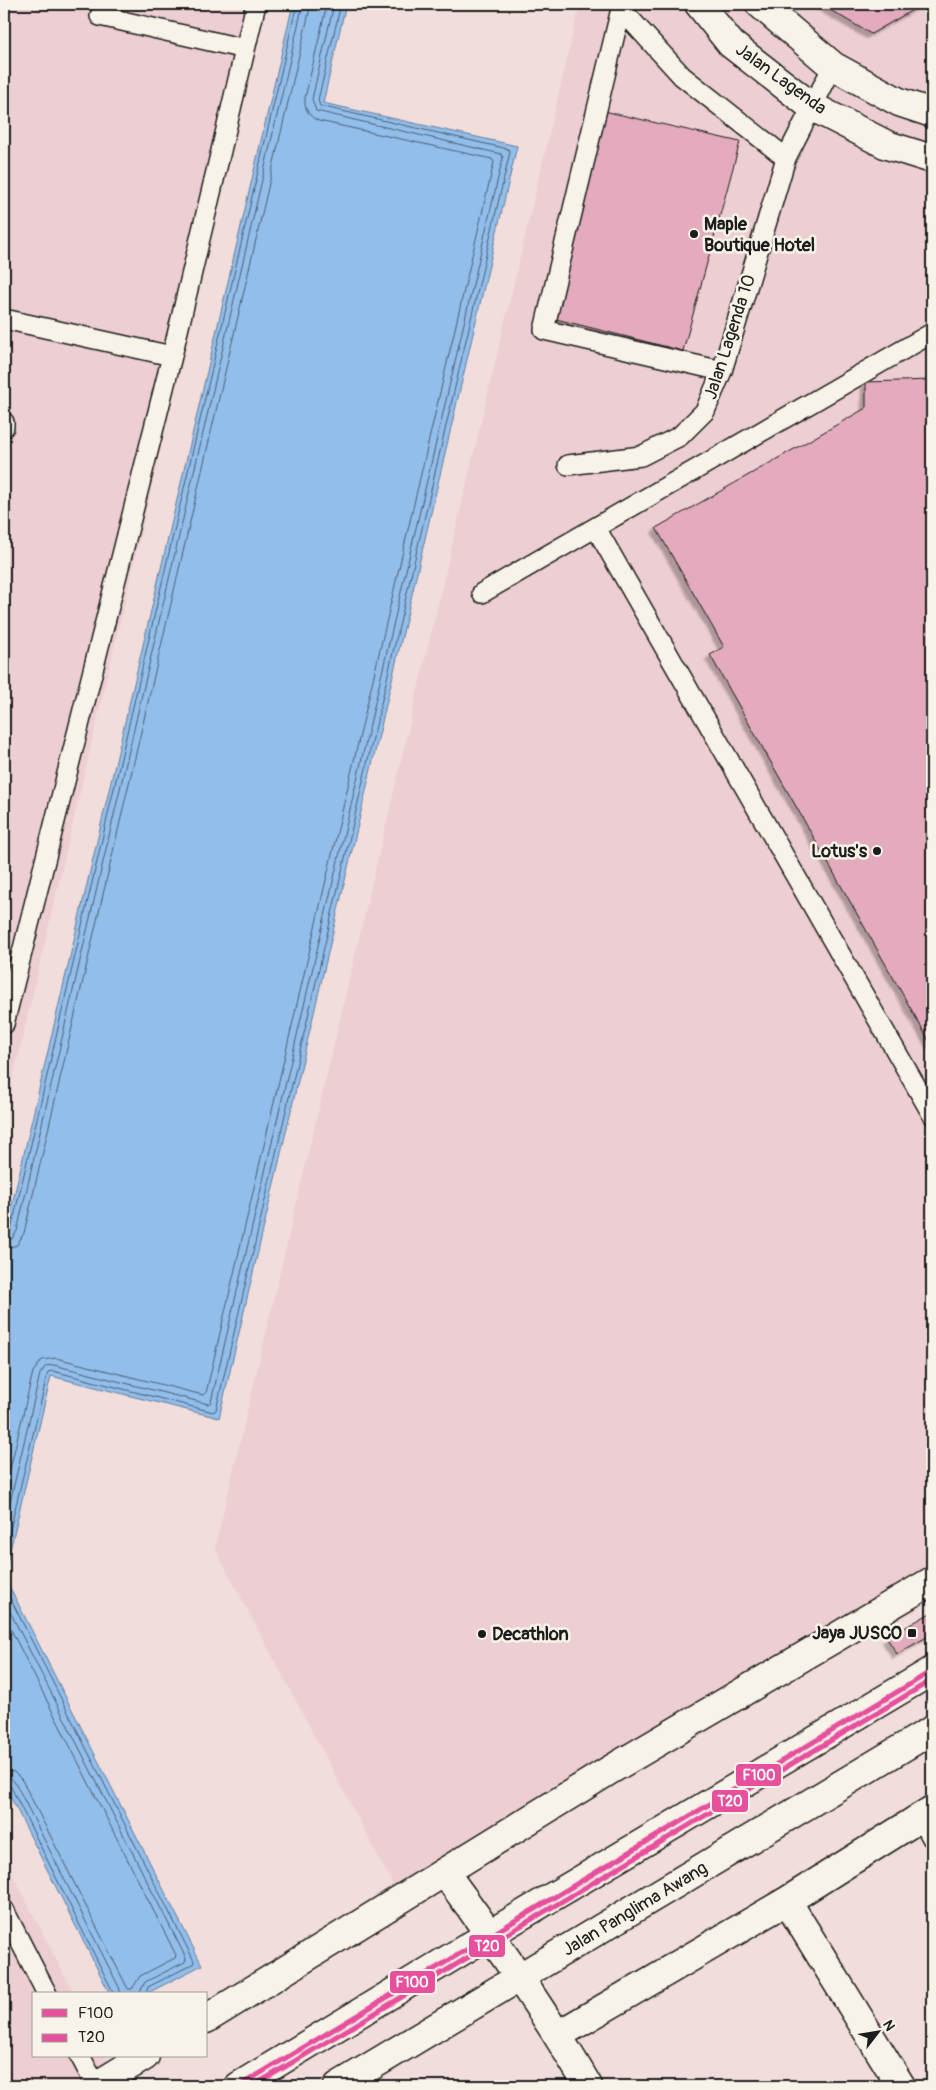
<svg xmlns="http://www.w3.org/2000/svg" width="936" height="2090" viewBox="0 0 936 2090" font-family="Pangolin,sans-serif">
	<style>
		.built { fill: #edced2 }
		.water { fill: #92beec; stroke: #637d99 }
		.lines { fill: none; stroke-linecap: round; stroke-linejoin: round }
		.shore { stroke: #4b5d6f; stroke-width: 1 }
		.building { fill: #e3abbd; stroke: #1c1c1c; filter: url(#shadow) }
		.lane-casing { stroke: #1c1c1c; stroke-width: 22 }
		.street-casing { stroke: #1c1c1c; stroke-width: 31 }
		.primary-casing { stroke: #1c1c1c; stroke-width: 31 }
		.lane { stroke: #f7f3e8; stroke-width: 19 }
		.street { stroke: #f7f3e8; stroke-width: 28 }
		.primary { stroke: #f7f3e8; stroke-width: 28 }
		.bus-1-casing { stroke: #f7f3e8; stroke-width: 9 }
		.bus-2-casing { stroke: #f7f3e8; stroke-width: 9 }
		.bus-1 { stroke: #e6509d; stroke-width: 5 }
		.bus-2 { stroke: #e6509d; stroke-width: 5 }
		.poi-dot { fill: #1c1c1c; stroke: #f7f3e8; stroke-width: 2 }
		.labels { text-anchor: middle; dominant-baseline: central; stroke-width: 5; stroke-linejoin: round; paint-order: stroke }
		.street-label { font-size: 18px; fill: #1c1c1c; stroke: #f7f3e8 }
		.poi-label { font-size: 18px; font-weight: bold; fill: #1c1c1c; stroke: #f7f3e8; text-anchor: start }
		.line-badge { stroke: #f7f3e8; stroke-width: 2 }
		.badge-label { font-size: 14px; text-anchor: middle; font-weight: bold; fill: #fff }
	</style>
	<defs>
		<filter id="shadow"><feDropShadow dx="-4.5" dy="4.5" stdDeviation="1" flood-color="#0004"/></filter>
	</defs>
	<rect width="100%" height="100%" fill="#f1dddb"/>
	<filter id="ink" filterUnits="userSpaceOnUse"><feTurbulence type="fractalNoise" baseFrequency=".02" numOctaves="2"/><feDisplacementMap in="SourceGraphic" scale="10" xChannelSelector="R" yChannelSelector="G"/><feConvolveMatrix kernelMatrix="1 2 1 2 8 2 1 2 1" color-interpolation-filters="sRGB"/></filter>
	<g filter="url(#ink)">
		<!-- built -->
		<path class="built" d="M4,4H265L4,1116Z
			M580,4H932V1601L402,1901L215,1548Z
			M4,1858L74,1994H34V2056H106L121,2086H4Z"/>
		<!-- water -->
		<path class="water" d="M293,4H346L323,103L517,146L219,1418L51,1376L4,1576L202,1965L146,1994H110L4,1784V1239Z"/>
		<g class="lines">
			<!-- shore -->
			<path class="shore" d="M4,1235L9,1234L11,1230L297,4
				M4,1241L12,1239L17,1231L303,4
				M4,1249L17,1245L24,1233L311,4
				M4,1495L33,1372L42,1360L56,1358L203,1395L206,1393L494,162L492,159L319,121C309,117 304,109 305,98L327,4
				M4,1528L40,1374L46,1366L54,1365L208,1404L211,1402L503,157L501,154L316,111L312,99L334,4
				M4,1555L48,1372L53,1371L213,1412L216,1410L510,152L508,149L320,106L318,100L341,4
				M4,1586L194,1961L193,1964L148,1987L146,1994
				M4,1600L186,1958L185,1962L145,1982L139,1994
				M4,1616L176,1955L175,1958L140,1976L132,1989H128L22,1780L14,1772L4,1770
				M4,1777L11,1778L16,1784L119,1987L121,1994
				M4,1783L11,1787L114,1994"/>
		</g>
		<!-- building -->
		<path class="building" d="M820,4H923L871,34Z
			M604,111L740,142L683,351L556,319Z
			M932,380V1046L710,655L724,647L656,528L866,408V382Z
			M932,1612V1634L897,1654L887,1638Z"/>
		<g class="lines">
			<defs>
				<path id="lane" d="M100,16L245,49
					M4,319L172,356
					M722,371L544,330L621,9L682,76L786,158
					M4,422V427
					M568,465L641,456L680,436L705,411L722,371L786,158L833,66
					M596,528L932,1114
					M482,593L932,333
					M4,1024L172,356L256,4
					M921,1818L932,1838
					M4,1910L47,1994
					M80,2056L96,2086"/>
				<path id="street" d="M699,4L731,44L811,106L887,145L932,159
					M760,4L833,66L899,102L932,113
					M445,1873C496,1942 545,2012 588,2086
					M787,1901L901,2086
					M206,2019L610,1770L932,1581
					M558,2035L787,1901L932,1810
					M96,2086L145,2056"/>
				<path id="primary" d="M239,2086L490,1934L932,1671
					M338,2086L932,1730"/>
			</defs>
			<!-- lane casing -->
			<use href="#lane" class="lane-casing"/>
			<!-- street casing -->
			<use href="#street" class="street-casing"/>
			<!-- primary casing -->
			<use href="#primary" class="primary-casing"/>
			<!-- lane -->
			<use href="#lane" class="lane"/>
			<!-- street -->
			<use href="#street" class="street"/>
			<!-- primary -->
			<use href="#primary" class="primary"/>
			<defs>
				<path id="bus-1" d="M239,2086L932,1671"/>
				<path id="bus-2" d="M253,2086L932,1680"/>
			</defs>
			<!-- bus-1 casing -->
			<use href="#bus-1" class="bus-1-casing"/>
			<!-- bus-2 casing -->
			<use href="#bus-2" class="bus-2-casing"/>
			<!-- bus-1 -->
			<use href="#bus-1" class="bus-1"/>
			<!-- bus-2 -->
			<use href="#bus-2" class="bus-2"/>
		</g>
	</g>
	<!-- markers -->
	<g class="poi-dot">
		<circle cx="694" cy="234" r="5"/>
		<circle cx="877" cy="851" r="5"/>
		<rect x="907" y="1628" width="10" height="10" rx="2.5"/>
		<circle cx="482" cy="1634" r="5"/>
	</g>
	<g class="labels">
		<!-- street labels -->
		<g class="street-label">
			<text transform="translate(781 79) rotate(36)">Jalan Lagenda</text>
			<text transform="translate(730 337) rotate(-72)">Jalan Lagenda 10</text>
			<text transform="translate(635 1909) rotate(-31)">Jalan Panglima Awang</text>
		</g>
		<!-- poi labels -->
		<g class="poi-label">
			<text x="704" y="224">Maple<tspan x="704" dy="21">Boutique Hotel</tspan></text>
			<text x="867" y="851" text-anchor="end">Lotus's</text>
			<text x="902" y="1633" text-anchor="end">Jaya JUSCO</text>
			<text x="492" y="1634">Decathlon</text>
		</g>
	</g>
	<g class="line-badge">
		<rect x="735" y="1763" width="47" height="24" rx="5" fill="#e6509d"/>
		<rect x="711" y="1789" width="38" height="24" rx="5" fill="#e6509d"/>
		<rect x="468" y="1934" width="38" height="24" rx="5" fill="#e6509d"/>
		<rect x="389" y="1970" width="47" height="24" rx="5" fill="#e6509d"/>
	</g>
	<g class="badge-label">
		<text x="759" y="1780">F100</text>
		<text x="730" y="1806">T20</text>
		<text x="487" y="1951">T20</text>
		<text x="412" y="1987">F100</text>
	</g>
	<!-- margin -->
	<rect width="936" height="2090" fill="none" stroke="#f7f3e8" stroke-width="20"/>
	<rect x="10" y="10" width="916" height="2070" fill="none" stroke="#1c1c1c" stroke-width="2" filter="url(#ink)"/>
	<!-- legend -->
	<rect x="32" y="1992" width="175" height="65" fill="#f7f3e8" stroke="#9f9d96"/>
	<rect x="42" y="2009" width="25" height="8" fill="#e6509d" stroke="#9f9d96"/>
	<text x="78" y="2018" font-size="15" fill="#1c1c1c">F100</text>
	<rect x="42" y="2034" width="25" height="8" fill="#e6509d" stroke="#9f9d96"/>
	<text x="78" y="2042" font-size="15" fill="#1c1c1c">T20</text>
	<!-- north arrow -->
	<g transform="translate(878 2032) rotate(59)" stroke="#f7f3e8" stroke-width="4" paint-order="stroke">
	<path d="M0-4L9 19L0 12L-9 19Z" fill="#1c1c1c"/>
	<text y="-8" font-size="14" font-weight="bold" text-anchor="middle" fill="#1c1c1c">N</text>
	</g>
</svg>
